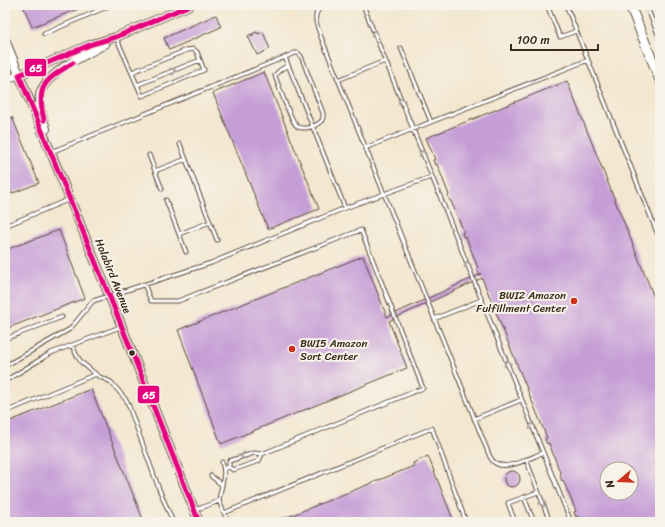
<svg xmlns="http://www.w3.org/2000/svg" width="665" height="527" viewBox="0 0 665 527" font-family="Sriracha,sans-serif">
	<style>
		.building { fill: #c69ed7; fill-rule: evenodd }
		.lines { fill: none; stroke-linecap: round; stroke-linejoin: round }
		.service-casing { stroke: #574639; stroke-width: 5 }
		.tertiary-casing { stroke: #574639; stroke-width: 9 }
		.secondary-casing { stroke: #574639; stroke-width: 10 }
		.primary-casing { stroke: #574639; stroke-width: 11 }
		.service { stroke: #fff; stroke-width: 3 }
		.tertiary { stroke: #fff; stroke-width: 7 }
		.secondary { stroke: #fff; stroke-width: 8 }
		.primary { stroke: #fff; stroke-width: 9 }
		.bus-1-casing { stroke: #f7f3e8; stroke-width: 8 }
		.bus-1 { stroke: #e5007d; stroke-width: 5 }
		.oneway { stroke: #a79f9a }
		.poi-dot { fill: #c8321e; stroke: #f7f3e8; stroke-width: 1.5 }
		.bus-dot { fill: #3b2a1e; stroke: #f7f3e8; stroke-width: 1.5 }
		.labels { text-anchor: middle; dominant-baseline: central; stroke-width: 4; stroke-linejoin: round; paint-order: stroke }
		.street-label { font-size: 11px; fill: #3b2a1e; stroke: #f7f3e8 }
		.poi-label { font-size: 11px; fill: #3b2a1e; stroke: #f7f3e8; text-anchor: end }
		.line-badge { stroke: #f7f3e8; stroke-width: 1.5 }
		.badge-label { font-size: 11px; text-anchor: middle; font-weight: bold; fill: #fff }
	</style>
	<rect width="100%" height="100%" fill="#f7f3e8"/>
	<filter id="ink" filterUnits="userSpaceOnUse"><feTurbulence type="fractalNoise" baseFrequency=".025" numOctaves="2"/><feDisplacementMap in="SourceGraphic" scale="8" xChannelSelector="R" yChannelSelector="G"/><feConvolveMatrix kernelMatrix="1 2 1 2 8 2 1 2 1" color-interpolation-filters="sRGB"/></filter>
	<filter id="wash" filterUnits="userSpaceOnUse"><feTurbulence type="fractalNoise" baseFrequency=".012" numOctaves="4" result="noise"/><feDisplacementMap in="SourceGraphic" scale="16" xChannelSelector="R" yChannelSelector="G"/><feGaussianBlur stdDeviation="0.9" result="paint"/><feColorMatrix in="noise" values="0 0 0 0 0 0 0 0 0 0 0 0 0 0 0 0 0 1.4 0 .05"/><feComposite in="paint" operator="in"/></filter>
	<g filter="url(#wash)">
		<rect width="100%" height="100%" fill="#f3e7d0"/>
		<g id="blocks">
			<!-- building -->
			<path class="building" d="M23,5H88L32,27Z
				M216,15L221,27L169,50L164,38Z
				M257,32L258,34L263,32L270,49L257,55L248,36L251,34L252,37L253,36L252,34Z
				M264,72L319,209L268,229L213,93Z
				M567,81L660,312V522H580L578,516L576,517L574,512L576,511L563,480L562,481L560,476L561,475L549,443L547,444L545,439L547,438L482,278L389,321L407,368L221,444L178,330L363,256L387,317L481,274H479L477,269L478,268L466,237L464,238L462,233L464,232L451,201H450L448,196L449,195L437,164L435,165L433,160L435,159L426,138ZM607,469H631V493H607Z
				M12,117L39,183L5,196V120Z
				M59,230L85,298L5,329V250Z
				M91,389L144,522H5V423Z
				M428,456L454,522H275L414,466L413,463Z
				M504 479a8 8 0 1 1 16 0a8 8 0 1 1-16 0Z"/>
		</g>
	</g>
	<g filter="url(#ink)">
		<use href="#blocks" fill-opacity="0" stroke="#574639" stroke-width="1"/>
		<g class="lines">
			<defs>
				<path id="service" d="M324,5C310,14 317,24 321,37L490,457C500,476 529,458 542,453
					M363,5L571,522
					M547,5L560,37L576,31
					M566,5L660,240
					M646,5L660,39
					M44,34L111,5
					M116,37L142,96L204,70L200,60
					M401,48L431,122
					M285,57L345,208
					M132,72L187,50L193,49L197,52L200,60L137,85
					M338,80L385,61
					M365,148L588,60
					M51,152L295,53H298L301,56L323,113C324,120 321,122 316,125C312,128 303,129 298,127C291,123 280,88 276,79L275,75L280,70L288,65
					M149,155L155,171
					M162,189L155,171L186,159
					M166,200L179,234L210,222L180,144
					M210,222L217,240
					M5,226L70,199
					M179,234L186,252
					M144,284L151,301H178L361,230L423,388L262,454L254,453L229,461V467
					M434,319L481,300
					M5,339L62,317
					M72,345L76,354L81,362L98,376L111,382L127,401L159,489L173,522
					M5,366L70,329L93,301L211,263L345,208L431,177
					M5,381L51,353L120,327
					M5,412L96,374
					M474,419L521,400
					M526,459L550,522
					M224,469L229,467L233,470L259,461L262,454
					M211,476L222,485
					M524,497L534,522
					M219,501C220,488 227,475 222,462
					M195,510L219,501L228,522
					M224,513L432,428L466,522
					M515,522L508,503L538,492"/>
				<path id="tertiary" d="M5,80L19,75"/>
				<path id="secondary" d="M5,40L120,322L199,522
					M19,75L92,44L116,37L190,5
					M46,129C43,119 39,107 40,96C42,74 87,54 105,44"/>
				<path id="primary" d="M630,5L660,80"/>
			</defs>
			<!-- service casing -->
			<use href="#service" class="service-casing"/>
			<!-- tertiary casing -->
			<use href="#tertiary" class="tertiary-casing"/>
			<!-- secondary casing -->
			<use href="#secondary" class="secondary-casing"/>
			<!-- primary casing -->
			<use href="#primary" class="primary-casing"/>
			<!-- service -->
			<use href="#service" class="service"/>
			<!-- tertiary -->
			<use href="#tertiary" class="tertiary"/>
			<!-- secondary -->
			<use href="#secondary" class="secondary"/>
			<!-- primary -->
			<use href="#primary" class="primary"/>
			<defs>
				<path id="bus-1" d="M190,5L116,37L92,44L19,75L120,322L199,522
					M44,120C36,85 44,81 73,63"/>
			</defs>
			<!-- bus-1 casing -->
			<use href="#bus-1" class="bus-1-casing"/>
			<!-- bus-1 -->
			<use href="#bus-1" class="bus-1"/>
		</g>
		<!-- one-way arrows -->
		<defs><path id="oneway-chevron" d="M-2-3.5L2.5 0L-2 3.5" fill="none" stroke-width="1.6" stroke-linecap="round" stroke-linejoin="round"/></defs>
		<g class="oneway">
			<use href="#oneway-chevron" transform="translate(374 33) rotate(-112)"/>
			<use href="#oneway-chevron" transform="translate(173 71) rotate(-22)"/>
			<use href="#oneway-chevron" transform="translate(401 100) rotate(-112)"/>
			<use href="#oneway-chevron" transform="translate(422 153) rotate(-112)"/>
			<use href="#oneway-chevron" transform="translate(467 264) rotate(-112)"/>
			<use href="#oneway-chevron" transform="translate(507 363) rotate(-112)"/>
			<use href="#oneway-chevron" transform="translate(532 426) rotate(-112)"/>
			<use href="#oneway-chevron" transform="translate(243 456) rotate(161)"/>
			<use href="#oneway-chevron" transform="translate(543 504) rotate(68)"/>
		</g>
	</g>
	<!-- markers -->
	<g class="poi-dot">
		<circle cx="574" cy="301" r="4"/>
		<circle cx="292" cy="349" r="4"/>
	</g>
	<circle class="bus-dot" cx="132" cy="353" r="3.5"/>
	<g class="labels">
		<!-- street labels -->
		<g class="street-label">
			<text transform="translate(113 276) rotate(68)">Holabird Avenue</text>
		</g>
		<!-- poi labels -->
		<g class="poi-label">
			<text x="566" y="295">BWI2 Amazon<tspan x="566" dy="13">Fulfillment Center</tspan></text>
			<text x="300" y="343" text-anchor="start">BWI5 Amazon<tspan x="300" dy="13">Sort Center</tspan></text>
		</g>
	</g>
	<g class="line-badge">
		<rect x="24" y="58" width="23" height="19" rx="4" fill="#e5007d"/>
		<rect x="137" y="385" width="23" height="19" rx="4" fill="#e5007d"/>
	</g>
	<g class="badge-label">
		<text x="36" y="72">65</text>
		<text x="149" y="399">65</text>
	</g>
	<!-- margin -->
	<rect width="665" height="527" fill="none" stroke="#f7f3e8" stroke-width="20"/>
	<!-- north arrow -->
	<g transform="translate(619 481) rotate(251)"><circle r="19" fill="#f7f3e8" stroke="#aca397"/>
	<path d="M0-3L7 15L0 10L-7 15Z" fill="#c8321e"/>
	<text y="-6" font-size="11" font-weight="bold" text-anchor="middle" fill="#3b2a1e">N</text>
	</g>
	<!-- scale -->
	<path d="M511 44v6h87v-6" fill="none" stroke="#3b2a1e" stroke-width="2"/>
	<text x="517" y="44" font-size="12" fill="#3b2a1e" stroke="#f7f3e8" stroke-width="3" paint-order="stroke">100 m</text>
</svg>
